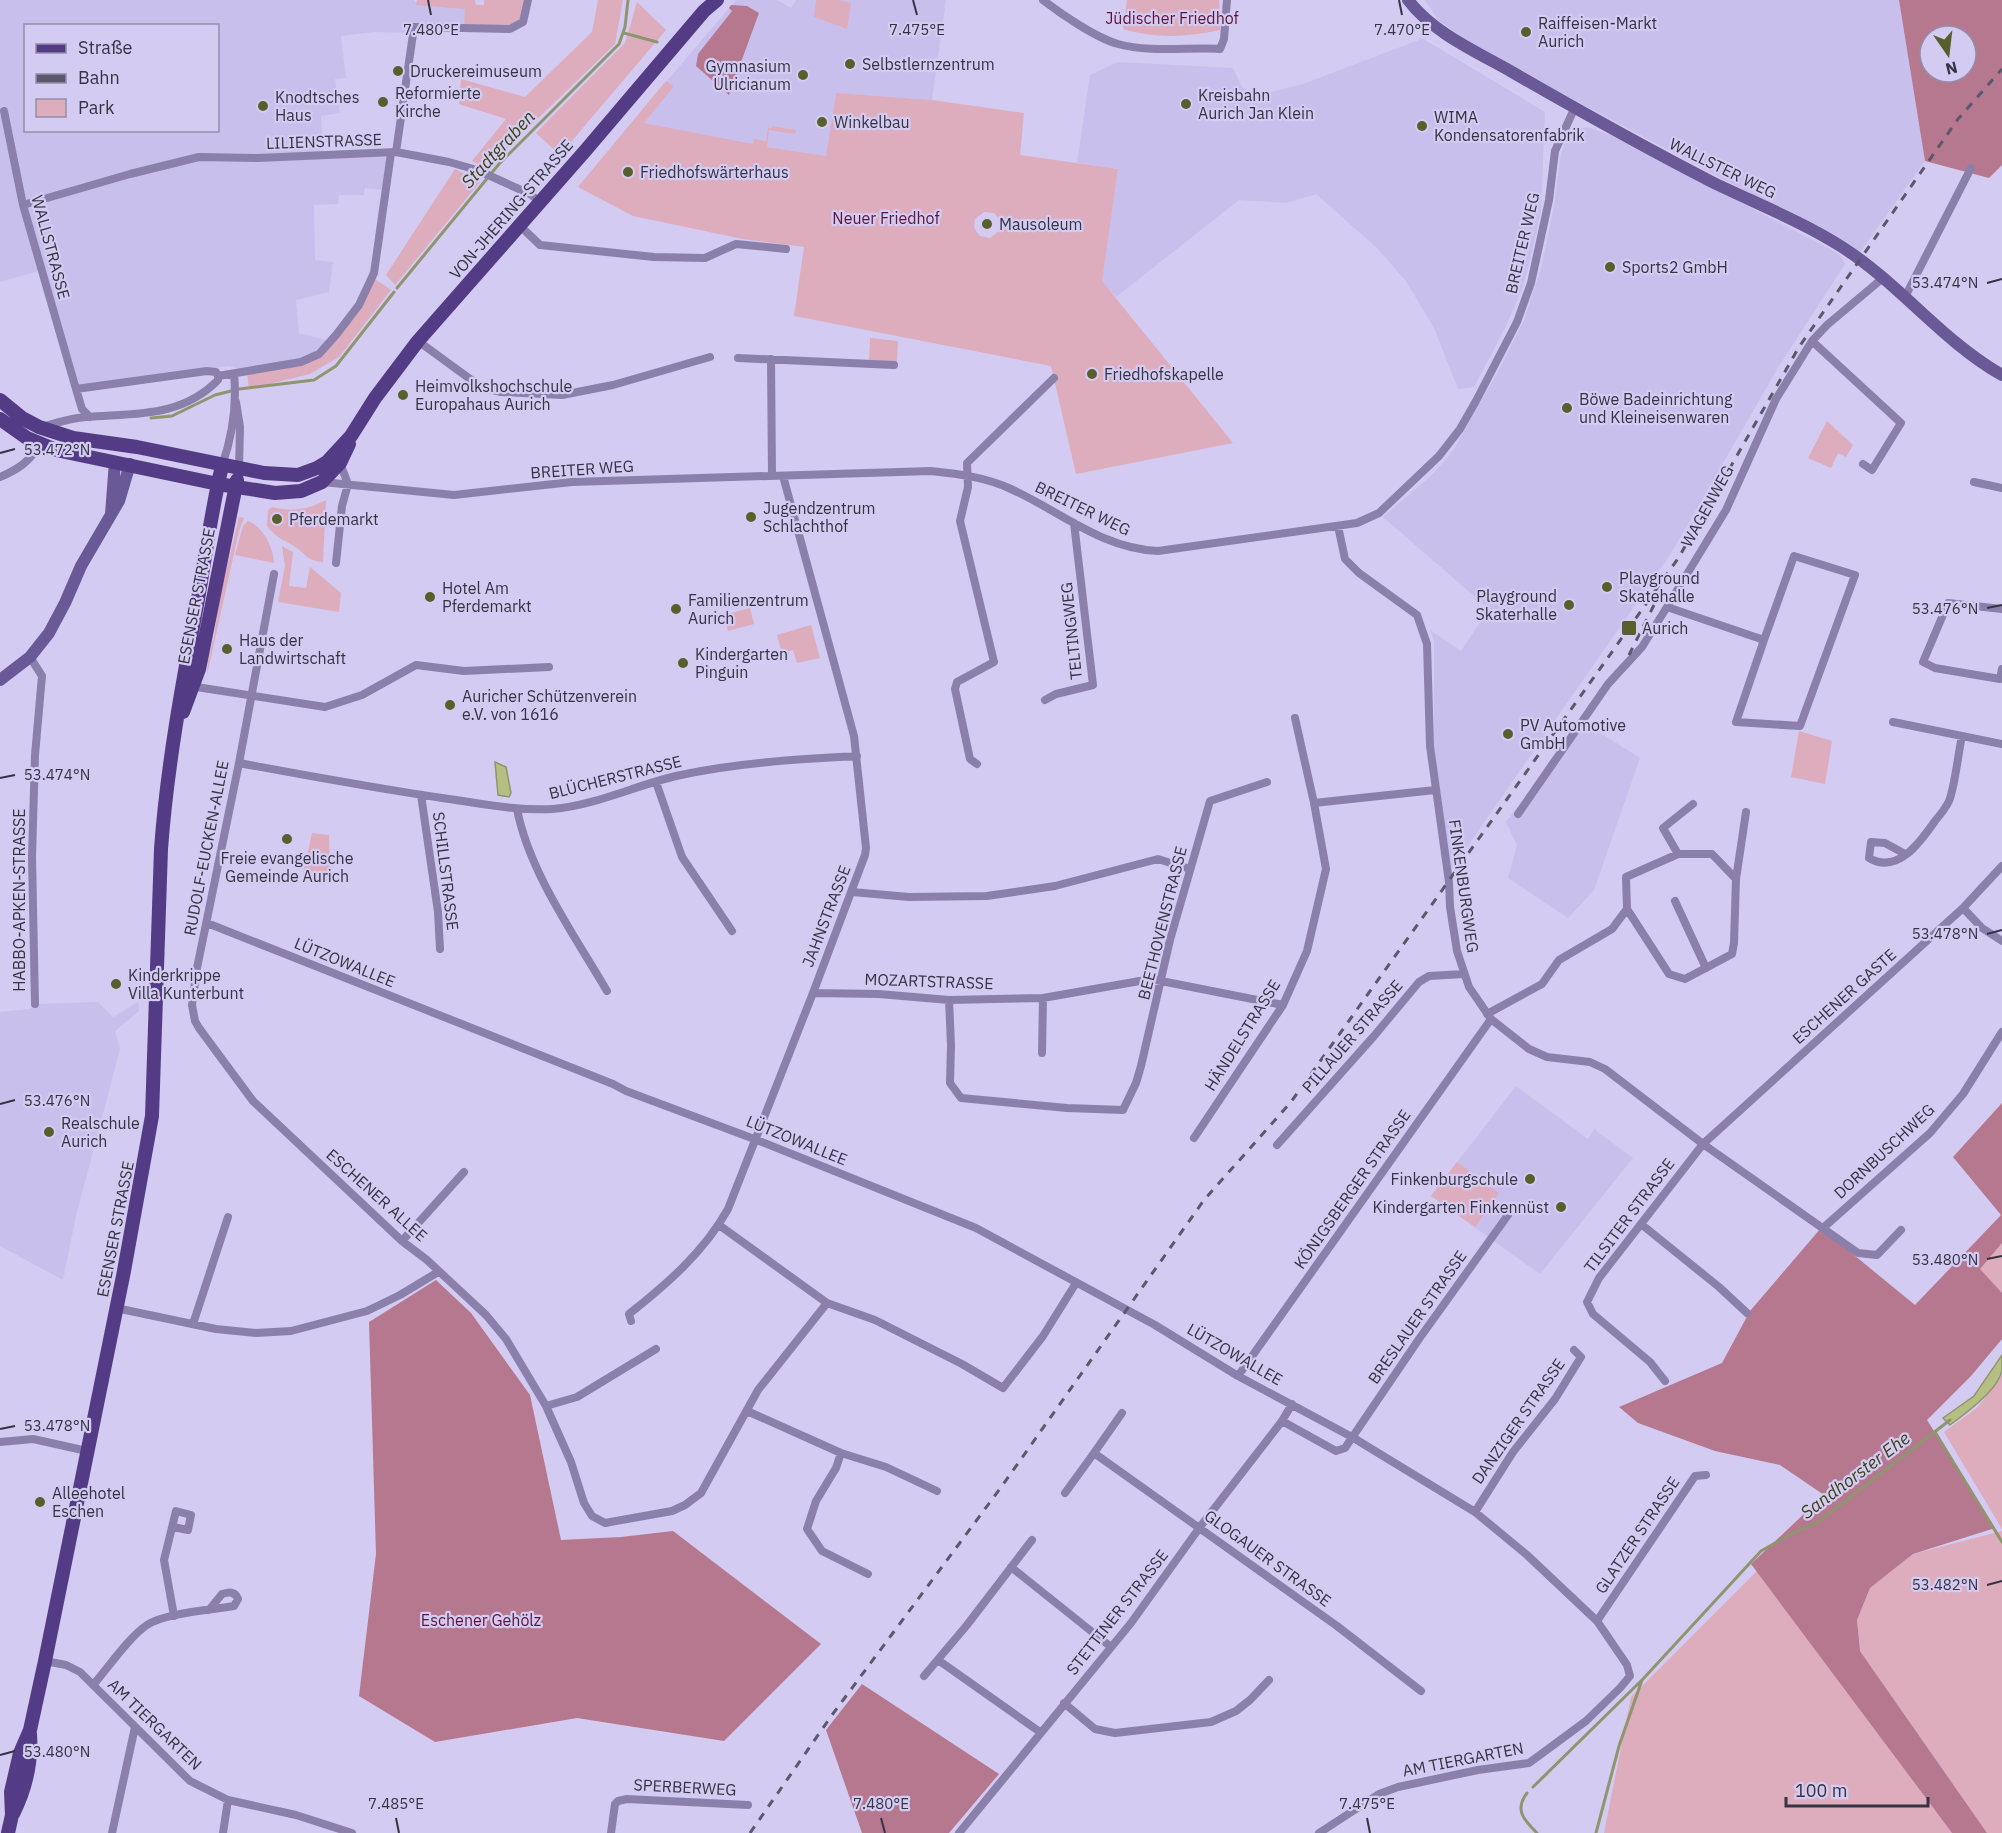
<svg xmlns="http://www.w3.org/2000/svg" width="2002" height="1833" viewBox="0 0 2002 1833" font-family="'IBM Plex Sans',sans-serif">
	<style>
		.built { fill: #c9bfec; fill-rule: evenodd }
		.green { fill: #ddacbd; fill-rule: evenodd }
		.forest { fill: #b5788f; fill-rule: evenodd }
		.water { fill: #b6bf82; stroke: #90956f; stroke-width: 1.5 }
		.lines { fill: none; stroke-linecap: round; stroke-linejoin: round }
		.stream { stroke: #90956f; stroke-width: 3 }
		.street { stroke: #8b80ab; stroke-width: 8 }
		.secondary { stroke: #695996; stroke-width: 12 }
		.primary { stroke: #533b86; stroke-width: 14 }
		.rail { stroke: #5c586c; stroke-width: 3; stroke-dasharray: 8 8; stroke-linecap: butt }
		.ticks { fill: none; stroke: #363342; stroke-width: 2 }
		.poi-dot { fill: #585f2d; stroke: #d3cbf1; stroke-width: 2 }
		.labels { text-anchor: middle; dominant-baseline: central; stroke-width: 4.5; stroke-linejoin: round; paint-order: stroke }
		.park-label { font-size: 16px; fill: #5f1439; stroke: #d3cbf1 }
		.poi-label { font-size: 16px; fill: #363342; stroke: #d3cbf1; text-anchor: start }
		.street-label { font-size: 16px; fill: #363342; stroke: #d3cbf1 }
		.water-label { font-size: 18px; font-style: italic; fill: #3b4012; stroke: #d3cbf1 }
		.ticks-label { font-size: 15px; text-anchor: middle; fill: #363342; stroke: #d3cbf1; stroke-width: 4.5; stroke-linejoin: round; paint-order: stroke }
	</style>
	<rect width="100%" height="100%" fill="#d3cbf1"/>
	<!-- built -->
	<path class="built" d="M0,0H414L415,2L470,7L467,28L411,25L410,33L374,32L341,36L346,78L335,79L340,113L321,116L324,158L389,157L384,190L365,188L364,195H339L338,204L314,205L315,260L333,262L329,292L296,300L299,333L326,340L314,353L301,359L239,369L229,366L79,385L45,269L0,282ZM26,26H218V130H26Z
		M736,0H777L791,8L796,0H946L932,100L836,93L826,156L767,147L633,121Z
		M1425,0H1899L1925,161L1860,252L1479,49L1438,20Z
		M1420,37L1545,112L1541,210L1531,256L1522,289L1505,328L1474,387L1458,389L1434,328L1406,281L1377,248L1316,194L1286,203L1239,200L1116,297L1101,281L1118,169L1077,163L1090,75L1118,62L1233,68L1242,87L1255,96L1303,84L1419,40Z
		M1587,127L1613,136L1830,249L1841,256L1845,264L1779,366L1670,555L1451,870L1434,748V641L1430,630L1461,651L1489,609L1383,517L1434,473L1454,449L1501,366L1524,320L1541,269L1554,207L1560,159L1564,145L1579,129Z
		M1583,722L1640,758L1594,890L1568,918L1508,878L1517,845L1506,822Z
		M98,1002L113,1017L138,1002L139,1011L115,1031L120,1049L76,1216L63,1280L0,1246V1012L29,1009L38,1004Z
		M1516,1086L1588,1139L1594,1129L1633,1158L1540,1274L1431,1196Z"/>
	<!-- green -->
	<path class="green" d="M417,0H475L476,5H484V0H528L520,25L464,29L465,9L416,5Z
		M598,0H623L615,44L502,153L488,170L472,161L506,119L459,104L461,79L525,97L592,32Z
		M816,0H839L851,3L847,29L814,17Z
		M1127,0H1219L1220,30C1187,37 1156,39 1123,29Z
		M637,2L666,30L560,155L536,133L625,43Z
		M666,81L674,86L644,123L753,144L754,139L766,141L768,128H772V126L796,130L795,134L769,130L767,147L826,156L836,93L932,100L1024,113L1020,155L1118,169L1102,281L1233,443L1076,474L1051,366L794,316L804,247L743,239L633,216L578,187ZM984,212L994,213L1000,220L999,231L990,238L980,236L974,228L975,219Z
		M455,169L480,182L395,285L386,275Z
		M375,279L391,290L339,357L310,374L249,389L247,373L322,355Z
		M870,338L898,341L897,363L869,361Z
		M1827,421L1853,445L1846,457L1838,453L1831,468L1808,458Z
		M326,500L323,562C307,561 306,554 294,546C280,537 279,540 267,526L268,510L272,507C292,512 307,510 326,500Z
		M239,517L244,518L239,531L207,675L208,660L214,637L220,597Z
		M248,521C263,527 273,546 274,563L235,555L243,526Z
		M282,546L293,552L289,586L306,588L310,567L341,593L339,612L278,602L285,566Z
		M750,608L754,624L728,631L724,615Z
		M811,625L820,658L797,663L793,650L782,653L777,635Z
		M1799,731L1832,741L1825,784L1791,777Z
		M312,833L329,835L330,879L303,874Z
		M1457,1162L1499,1193L1475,1227L1431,1196Z
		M2002,1243V1293L1979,1269Z
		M2002,1375V1529L1944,1432L1977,1408Z
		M2002,1531V1833H1987L1860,1651L1857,1620L1870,1588L1913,1554Z
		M1757,1571L1952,1833H1604L1631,1697Z"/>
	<!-- forest -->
	<path class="forest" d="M1899,0H2002V165L1989,178L1925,161ZM1930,36H1966V72H1930Z
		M731,5L747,6L759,13L729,95L696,66L698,54L732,11L729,8Z
		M2002,1103V1243L1980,1269L2002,1293V1339L1971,1376L1927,1420L1995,1528L1913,1554L1870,1588L1857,1620L1860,1651L1987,1833H1952L1751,1564L1824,1495L1780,1465L1715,1451L1638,1423L1619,1407L1722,1363L1750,1311L1821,1228L1915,1305L2001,1215L1953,1157Z
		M436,1280L471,1313L530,1395L561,1540L621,1537L673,1531L821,1644L724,1741L577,1718L435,1742L359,1696L376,1554L369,1322Z
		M862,1684L999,1774L949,1833H862L826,1730Z"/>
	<!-- water -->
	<path class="water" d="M495,762L506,767L511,793L509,797L498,795Z
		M2002,1355C2002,1360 2002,1365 2002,1370C1999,1389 1965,1414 1950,1425L1943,1418L1974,1396Z"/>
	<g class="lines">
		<!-- stream -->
		<path class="stream" d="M624,33L657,42
			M397,288L499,164L619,44L625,27L628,0
			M151,418L172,416L215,395L239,389L314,380L336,366L394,292
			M1935,1432L2002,1542
			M1533,1787L1643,1679L1761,1551L1791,1534L1817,1523L1950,1420
			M1527,1793C1514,1810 1524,1820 1537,1833
			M1596,1833L1619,1746L1642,1680"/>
		<!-- street -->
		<path class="street" d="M1043,0C1061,14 1096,38 1118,44C1150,53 1187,47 1220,49L1224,39L1227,0
			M4,111L23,205L76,389
			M396,152L414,27L510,29L523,22L528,0
			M23,205L130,174L199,157L258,158L396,152L449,162L477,170L530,194L540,202
			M519,225L540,245L654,257L705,258L736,244L786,249
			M1905,297L1971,168
			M418,341L481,387L501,392L562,395L613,385L710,357
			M1812,341L1901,423L1872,470L1863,464
			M738,358L894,365
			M771,359L772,476
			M236,402L240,427L239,469
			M90,417L82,409L76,389L207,371L216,372L218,376L301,362L319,354L336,335L359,305L374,273L391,153
			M41,427C56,423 71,418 86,417C134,413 181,418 218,380V376
			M222,466C232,437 237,404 234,374
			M0,477C17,470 31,461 39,444
			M322,482L454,495L572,482L931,471C959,474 985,477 1011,489C1060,511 1102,549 1158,551L1357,523L1379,513L1439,456L1460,429L1476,401L1517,322L1531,283L1549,200L1555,151L1575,107
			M1974,482L2002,488
			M1338,526L1345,559L1359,573L1417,615L1427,644L1430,746L1449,882L1450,907L1457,951L1469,987L1491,1019L1529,1049L1547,1057L1590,1062L1605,1069L1703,1144L1858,1253L1877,1255L1901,1230
			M336,563L342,506L348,484L340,463
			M274,574L239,763L197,968L192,1005L195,1021L199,1028L253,1101L402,1241L427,1260L486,1315L506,1339L546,1406L571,1462L584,1503L592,1516L605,1523L672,1511L685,1505L701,1493L758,1390L827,1303
			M1667,607L1764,640L1736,722L1800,726L1855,575L1794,556L1764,640
			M2002,609L1948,603L1923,662L1935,668L2000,679L2002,669
			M30,657L42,676L35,755L32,857L35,1004
			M190,686L325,707L362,695L416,665L464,671L549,667
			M1045,700L1056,694L1093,685L1074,523
			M1295,718L1314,803
			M1893,722L2002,744
			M239,763C309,776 379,789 449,799C484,804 518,811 553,809C593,806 637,785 676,776C735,763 797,759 857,756
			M977,764L970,759L955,689L957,682L994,662L960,521L968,487L967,463L1054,378
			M656,782L682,857L732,931
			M421,795L438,912L440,949
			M517,809C529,872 575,936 607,991
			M1518,814L1608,684L1642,647L1667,607L1726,510L1776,399L1812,341L1827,325L1883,278
			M1678,854L1663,828L1693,804
			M1905,854L1885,843L1871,842L1869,858C1898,875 1921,841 1935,821C1940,815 1946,808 1949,801C1955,786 1958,754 1962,736
			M852,892L909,897L987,896L1055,886L1158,859L1190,869
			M1675,901L1706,968
			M1963,908L1982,928L2002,941
			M1627,909L1626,877L1678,854H1712L1736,879
			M207,923L613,1084L626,1091L757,1140L976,1228L1155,1325L1238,1376L1352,1437L1475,1512L1527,1555L1597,1621L1627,1665L1630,1676L1620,1688L1586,1721L1529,1763L1478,1770L1398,1787L1379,1794L1319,1833
			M813,993L879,994L949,1000L1043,998L1151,979L1283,1005
			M949,1000L951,1045L950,1083L961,1098L1067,1108L1123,1110L1136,1083L1141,1066L1170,940L1210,801L1267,782
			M1487,1014L1542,984L1559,960L1612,929L1627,909L1669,974L1685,979L1732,954L1734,943L1736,879L1746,812
			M1042,1053L1043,998
			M1194,1138L1283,1005L1307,951L1326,869L1314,803L1435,790
			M1277,1145L1374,1036L1419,982L1429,976L1464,974
			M1641,1224L1719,1287L1747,1313
			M719,1225L827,1303L875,1320L962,1364L1003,1388L1043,1336L1076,1283
			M1823,1228L1930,1133L1963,1094L2002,1032
			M402,1241L464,1172
			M116,1308L216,1329L256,1333L291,1331L367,1311L400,1295L438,1272
			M631,1321L629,1314C667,1284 704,1252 728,1209L813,993L865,855L866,848L854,736L783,476
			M193,1324L228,1217
			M1238,1376L1491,1019
			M1665,1381L1650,1362L1593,1314L1587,1302L1599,1278L1703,1144L1963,908L2002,866
			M546,1406L577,1397L656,1349
			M747,1411L841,1453L886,1467L937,1491
			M1122,1413L1094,1453L1337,1626L1421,1691
			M1282,1421L1336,1451L1345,1448L1419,1339L1508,1215
			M0,1442L33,1439L87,1451
			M841,1453L836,1468L816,1501L807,1529L822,1551L868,1574
			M1065,1493L1094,1453
			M1475,1512L1513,1452L1555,1399L1581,1357L1574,1350
			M173,1527L188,1530L191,1515L176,1511L164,1560L174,1616
			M1011,1567L1111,1647
			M1597,1621L1695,1476L1706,1475
			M938,1660L1040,1732
			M45,1661L66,1665L80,1672L190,1781L228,1800L296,1815L352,1833
			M924,1676L967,1625L1032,1540
			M93,1685C108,1668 129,1637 147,1625C164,1613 212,1610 234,1606L238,1599C235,1591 229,1592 222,1594L209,1610
			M1064,1703L1095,1729L1115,1733L1211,1722L1236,1711L1250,1700L1269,1680
			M112,1833L135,1727
			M223,1833L228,1800
			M611,1833L615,1804L618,1801L627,1799L748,1805
			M959,1833L1131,1623L1200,1527L1282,1421L1292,1404"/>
		<!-- secondary -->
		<path class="secondary" d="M1408,0C1433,33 1477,52 1512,72C1578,110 1644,147 1712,182C1755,203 1801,221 1842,247C1900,284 1942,341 2002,375
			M111,514L115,462
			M0,680L30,657L49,633L65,603L81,566L119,501L130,464"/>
		<!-- primary -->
		<path class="primary" d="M0,400L22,418L39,427L73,438L137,447L264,473L298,475L317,468L327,462L351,436L375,398L418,341L585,151L704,11L717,0
			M0,419L27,438L56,450L218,484L275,493L301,491L322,482L340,463L349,444
			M183,712L199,669L237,480
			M13,1814C26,1788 32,1763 30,1734
			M8,1833L12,1815L11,1792L20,1753L30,1730L45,1661L124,1271L152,1116L161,849C167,767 182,686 197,605C205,559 211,512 222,466"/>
		<!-- rail -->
		<path class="rail" d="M1629,655L1654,605
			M750,1833L832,1715L1002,1486L1204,1200L1291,1102L1629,628L1679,557L1799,347L1958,119L2002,69"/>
	</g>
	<!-- ticks -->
	<path class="ticks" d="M428,0L431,15M913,0L917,15M1399,0L1402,15M1987,283L2002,279M0,453L15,449M1987,608L2002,605M0,778L15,775M1987,934L2002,930M0,1104L15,1100M1987,1259L2002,1256M0,1429L15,1426M1987,1585L2002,1581M0,1755L15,1751M396,1818L399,1833M881,1818L885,1833M1367,1818L1370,1833"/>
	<!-- markers -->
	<g class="poi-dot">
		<circle cx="1526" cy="32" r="6"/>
		<circle cx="850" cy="64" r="6"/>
		<circle cx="398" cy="71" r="6"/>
		<circle cx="803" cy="75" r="6"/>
		<circle cx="383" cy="102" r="6"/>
		<circle cx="1186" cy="104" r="6"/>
		<circle cx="263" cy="106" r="6"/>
		<circle cx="822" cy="122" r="6"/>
		<circle cx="1422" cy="126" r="6"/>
		<circle cx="628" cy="172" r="6"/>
		<circle cx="987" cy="224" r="6"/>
		<circle cx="1610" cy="267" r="6"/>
		<circle cx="1092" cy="374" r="6"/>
		<circle cx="403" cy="395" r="6"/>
		<circle cx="1567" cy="408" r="6"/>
		<circle cx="751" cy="517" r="6"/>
		<circle cx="277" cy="519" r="6"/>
		<circle cx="1607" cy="587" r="6"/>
		<circle cx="430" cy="597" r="6"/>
		<circle cx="1569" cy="605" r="6"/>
		<circle cx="676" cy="609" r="6"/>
		<rect x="1621" y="620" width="16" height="16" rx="3"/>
		<circle cx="227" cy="649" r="6"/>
		<circle cx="683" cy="663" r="6"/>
		<circle cx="450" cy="705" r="6"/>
		<circle cx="1508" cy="734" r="6"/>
		<circle cx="287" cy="839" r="6"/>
		<circle cx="116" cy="984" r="6"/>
		<circle cx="49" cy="1132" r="6"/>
		<circle cx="1530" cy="1179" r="6"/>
		<circle cx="1561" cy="1207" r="6"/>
		<circle cx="40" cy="1502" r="6"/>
	</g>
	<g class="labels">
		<!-- park labels -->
		<g class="park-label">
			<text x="1172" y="18">Jüdischer Friedhof</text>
			<text x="886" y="218">Neuer Friedhof</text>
			<text x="481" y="1620">Eschener Gehölz</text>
		</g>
		<!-- poi labels -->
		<g class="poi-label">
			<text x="1538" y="23">Raiffeisen-Markt<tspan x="1538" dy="18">Aurich</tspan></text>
			<text x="862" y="64">Selbstlernzentrum</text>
			<text x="791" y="66" text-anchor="end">Gymnasium<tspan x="791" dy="18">Ulricianum</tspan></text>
			<text x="410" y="71">Druckereimuseum</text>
			<text x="395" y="93">Reformierte<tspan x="395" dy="18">Kirche</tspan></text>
			<text x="1198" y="95">Kreisbahn<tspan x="1198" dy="18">Aurich Jan Klein</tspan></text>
			<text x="275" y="97">Knodtsches<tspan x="275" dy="18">Haus</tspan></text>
			<text x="1434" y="117">WIMA<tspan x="1434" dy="18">Kondensatorenfabrik</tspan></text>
			<text x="834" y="122">Winkelbau</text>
			<text x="640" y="172">Friedhofswärterhaus</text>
			<text x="999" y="224">Mausoleum</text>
			<text x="1622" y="267">Sports2 GmbH</text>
			<text x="1104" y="374">Friedhofskapelle</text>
			<text x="415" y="386">Heimvolkshochschule<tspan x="415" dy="18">Europahaus Aurich</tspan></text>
			<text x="1579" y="399">Böwe Badeinrichtung<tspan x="1579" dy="18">und Kleineisenwaren</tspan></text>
			<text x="763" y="508">Jugendzentrum<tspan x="763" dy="18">Schlachthof</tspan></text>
			<text x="289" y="519">Pferdemarkt</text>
			<text x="1619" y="578">Playground<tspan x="1619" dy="18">Skatehalle</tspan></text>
			<text x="442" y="588">Hotel Am<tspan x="442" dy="18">Pferdemarkt</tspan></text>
			<text x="1557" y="596" text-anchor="end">Playground<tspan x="1557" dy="18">Skaterhalle</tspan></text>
			<text x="688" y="600">Familienzentrum<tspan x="688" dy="18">Aurich</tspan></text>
			<text x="1642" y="628">Aurich</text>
			<text x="239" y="640">Haus der<tspan x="239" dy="18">Landwirtschaft</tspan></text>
			<text x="695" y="654">Kindergarten<tspan x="695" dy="18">Pinguin</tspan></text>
			<text x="462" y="696">Auricher Schützenverein<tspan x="462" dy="18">e.V. von 1616</tspan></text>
			<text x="1520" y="725">PV Automotive<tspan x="1520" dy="18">GmbH</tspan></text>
			<text x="287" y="858" text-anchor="middle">Freie evangelische<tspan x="287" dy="18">Gemeinde Aurich</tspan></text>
			<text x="128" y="975">Kinderkrippe<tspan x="128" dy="18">Villa Kunterbunt</tspan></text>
			<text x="61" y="1123">Realschule<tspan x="61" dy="18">Aurich</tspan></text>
			<text x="1518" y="1179" text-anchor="end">Finkenburgschule</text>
			<text x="1549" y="1207" text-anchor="end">Kindergarten Finkennüst</text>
			<text x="52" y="1493">Alleehotel<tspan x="52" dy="18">Eschen</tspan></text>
		</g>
		<!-- street labels -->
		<g class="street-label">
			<text transform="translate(324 141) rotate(-2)">LILIENSTRASSE</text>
			<text transform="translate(1723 168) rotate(26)">WALLSTER WEG</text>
			<text transform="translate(511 209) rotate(-49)">VON-JHERING-STRASSE</text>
			<text transform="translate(1522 243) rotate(-77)">BREITER WEG</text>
			<text transform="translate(51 247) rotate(75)">WALLSTRASSE</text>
			<text transform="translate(582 469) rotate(-4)">BREITER WEG</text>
			<text transform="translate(1707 506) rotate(-61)">WAGENWEG</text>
			<text transform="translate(1083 508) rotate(26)">BREITER WEG</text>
			<text transform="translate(196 596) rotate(-79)">ESENSER STRASSE</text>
			<text transform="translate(1071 631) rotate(-96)">TELTINGWEG</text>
			<text transform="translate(615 777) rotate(-14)">BLÜCHERSTRASSE</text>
			<text transform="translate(206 848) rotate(-79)">RUDOLF-EUCKEN-ALLEE</text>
			<text transform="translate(446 871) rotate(83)">SCHILLSTRASSE</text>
			<text transform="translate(1464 886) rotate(82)">FINKENBURGWEG</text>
			<text transform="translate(19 900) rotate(-90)">HABBO-APKEN-STRASSE</text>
			<text transform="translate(826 916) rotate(-69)">JAHNSTRASSE</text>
			<text transform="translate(1162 923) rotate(-76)">BEETHOVENSTRASSE</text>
			<text transform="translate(345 962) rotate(22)">LÜTZOWALLEE</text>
			<text transform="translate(929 981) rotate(2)">MOZARTSTRASSE</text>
			<text transform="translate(1844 996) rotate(-42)">ESCHENER GASTE</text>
			<text transform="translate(1242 1035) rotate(-58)">HÄNDELSTRASSE</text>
			<text transform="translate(1352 1036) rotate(-49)">PILLAUER STRASSE</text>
			<text transform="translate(797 1140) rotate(22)">LÜTZOWALLEE</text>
			<text transform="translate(1884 1151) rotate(-43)">DORNBUSCHWEG</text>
			<text transform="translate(1352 1189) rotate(-55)">KÖNIGSBERGER STRASSE</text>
			<text transform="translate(377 1195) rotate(42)">ESCHENER ALLEE</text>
			<text transform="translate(1629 1215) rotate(-53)">TILSITER STRASSE</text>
			<text transform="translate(115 1229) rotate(-79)">ESENSER STRASSE</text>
			<text transform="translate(1417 1317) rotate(-55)">BRESLAUER STRASSE</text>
			<text transform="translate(1235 1354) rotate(30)">LÜTZOWALLEE</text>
			<text transform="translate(1518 1421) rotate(-55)">DANZIGER STRASSE</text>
			<text transform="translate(1637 1535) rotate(-56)">GLATZER STRASSE</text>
			<text transform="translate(1268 1558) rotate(36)">GLOGAUER STRASSE</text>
			<text transform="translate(1117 1612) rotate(-52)">STETTINER STRASSE</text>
			<text transform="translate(155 1724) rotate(44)">AM TIERGARTEN</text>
			<text transform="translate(1463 1759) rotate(-11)">AM TIERGARTEN</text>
			<text transform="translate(685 1787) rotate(3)">SPERBERWEG</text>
		</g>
		<!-- water labels -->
		<g class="water-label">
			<text transform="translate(498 149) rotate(-47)">Stadtgraben</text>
			<text transform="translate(1855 1475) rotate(-37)">Sandhorster Ehe</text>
		</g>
	</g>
	<g class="ticks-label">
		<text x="431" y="35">7.480°E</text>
		<text x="917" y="35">7.475°E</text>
		<text x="1402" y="35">7.470°E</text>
		<text x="1945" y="288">53.474°N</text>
		<text x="57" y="455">53.472°N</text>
		<text x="1945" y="614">53.476°N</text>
		<text x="57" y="780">53.474°N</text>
		<text x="1945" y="939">53.478°N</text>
		<text x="57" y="1106">53.476°N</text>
		<text x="1945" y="1265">53.480°N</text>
		<text x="57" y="1431">53.478°N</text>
		<text x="1945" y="1590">53.482°N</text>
		<text x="57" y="1757">53.480°N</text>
		<text x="396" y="1809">7.485°E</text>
		<text x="881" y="1809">7.480°E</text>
		<text x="1367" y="1809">7.475°E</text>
	</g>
	<!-- legend -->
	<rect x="24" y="24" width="195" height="108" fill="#d3cbf1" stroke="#948eab" stroke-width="1.5"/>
	<rect x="36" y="44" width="30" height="9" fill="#533b86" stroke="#948eab" stroke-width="1.5"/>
	<text x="78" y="54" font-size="18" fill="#363342">Straße</text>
	<rect x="36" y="74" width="30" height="9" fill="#5c586c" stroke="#948eab" stroke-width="1.5"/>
	<text x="78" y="84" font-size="18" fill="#363342">Bahn</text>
	<rect x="36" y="99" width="30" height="18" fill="#ddacbd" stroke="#948eab" stroke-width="1.5"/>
	<text x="78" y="114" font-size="18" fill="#363342">Park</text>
	<!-- north arrow -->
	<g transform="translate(1948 54) rotate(166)"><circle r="28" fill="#d3cbf1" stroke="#948eab" stroke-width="1.5"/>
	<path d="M0-4.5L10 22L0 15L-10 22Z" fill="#585f2d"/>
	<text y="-9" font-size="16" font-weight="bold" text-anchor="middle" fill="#363342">N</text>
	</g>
	<!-- scale -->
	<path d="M1786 1797v9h142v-9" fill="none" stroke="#363342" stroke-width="3"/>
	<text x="1795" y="1797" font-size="18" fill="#363342" stroke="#d3cbf1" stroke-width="4.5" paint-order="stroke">100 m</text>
</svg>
